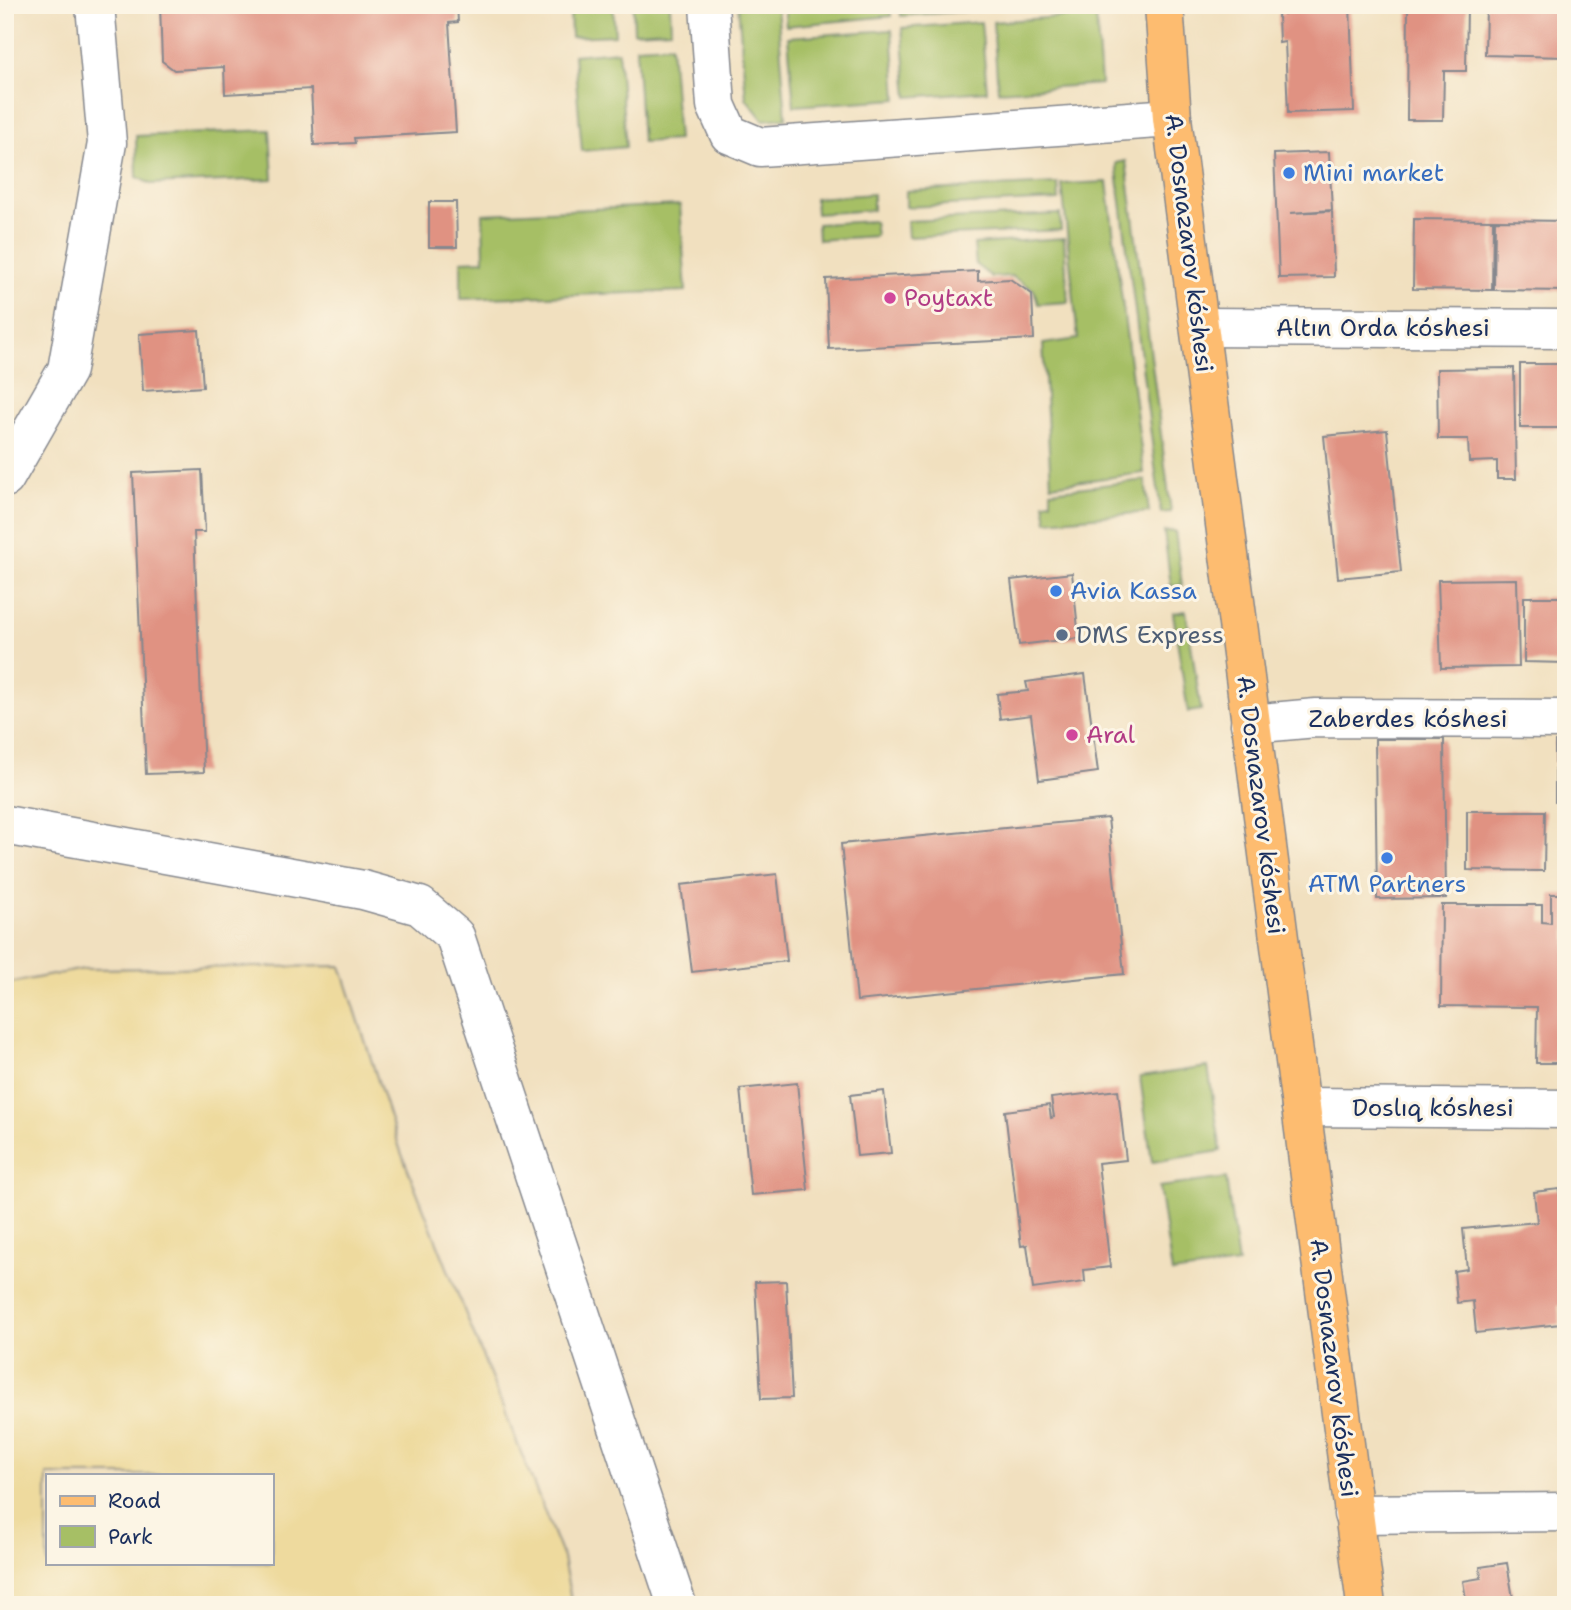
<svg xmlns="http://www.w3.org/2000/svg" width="1571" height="1610" viewBox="0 0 1571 1610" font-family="'Shantell Sans',sans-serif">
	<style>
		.green { fill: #a6bf65; stroke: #607762; stroke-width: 2 }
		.sand { fill: #eeda9e; stroke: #84847e; stroke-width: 2; fill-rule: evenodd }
		.building { fill: #e09282 }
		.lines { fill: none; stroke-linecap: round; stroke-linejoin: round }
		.minor-casing { stroke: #86888e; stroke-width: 41 }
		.major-casing { stroke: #86888e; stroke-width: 41 }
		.minor { stroke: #fff; stroke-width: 38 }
		.major { stroke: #fdbc70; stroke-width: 38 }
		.shop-dot { fill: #3f7fe0; stroke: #fcf5e5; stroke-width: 2.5 }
		.hotel-dot { fill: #d1479c; stroke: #fcf5e5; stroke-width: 2.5 }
		.service-dot { fill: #5c6f8a; stroke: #fcf5e5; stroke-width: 2.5 }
		.labels { text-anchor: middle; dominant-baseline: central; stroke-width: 6; stroke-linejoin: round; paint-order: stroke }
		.shop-label { font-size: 24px; fill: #366cbe; stroke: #fcf5e5; text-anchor: start }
		.street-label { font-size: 24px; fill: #1b2f5e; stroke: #fcf5e5 }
		.hotel-label { font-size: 24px; fill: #b23c85; stroke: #fcf5e5; text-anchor: start }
		.service-label { font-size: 24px; fill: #4e5e75; stroke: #fcf5e5; text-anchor: start }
	</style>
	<rect width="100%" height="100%" fill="#fcf5e5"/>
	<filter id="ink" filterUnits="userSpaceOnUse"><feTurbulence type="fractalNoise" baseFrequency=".0143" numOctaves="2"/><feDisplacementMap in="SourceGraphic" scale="14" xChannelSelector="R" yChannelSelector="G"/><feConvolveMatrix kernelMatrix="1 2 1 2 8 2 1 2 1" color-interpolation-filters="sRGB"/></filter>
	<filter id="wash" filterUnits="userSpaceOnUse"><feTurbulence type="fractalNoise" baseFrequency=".00686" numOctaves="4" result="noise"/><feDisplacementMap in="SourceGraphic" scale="28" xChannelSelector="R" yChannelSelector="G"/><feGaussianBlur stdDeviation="1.57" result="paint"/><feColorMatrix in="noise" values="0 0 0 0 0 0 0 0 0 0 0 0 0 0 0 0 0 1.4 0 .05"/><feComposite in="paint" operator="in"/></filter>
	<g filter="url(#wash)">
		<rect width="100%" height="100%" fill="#f1e0bf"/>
		<!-- green -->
		<path class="green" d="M570,5H613L615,35L571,37Z
			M633,5H670L671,30L634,32Z
			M738,5H777L786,118L763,120L746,98Z
			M784,5H890L891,16L786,26Z
			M900,5H980L981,10L901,16Z
			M1096,14L1101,84L998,91L993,22Z
			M981,22L987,91L908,97L902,28Z
			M892,30L897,99L794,106L788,37Z
			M671,45L678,140L642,142L636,47Z
			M618,51L626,147L582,151L574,55Z
			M270,130L273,179L150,184L137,177L136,136Z
			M1126,161L1171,512L1161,513L1116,163Z
			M1107,182L1144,473L1051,485L1043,344L1078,339L1062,184Z
			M1058,184L1059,200L906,207V191Z
			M873,194V210L816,214L815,198Z
			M680,205L686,291L461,299V261L484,260L483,214Z
			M1060,214L1061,230L908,237L907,221Z
			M874,221L876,236L818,240L817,224Z
			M1064,238L1068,302L1038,304L1034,290L1011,276L992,277L976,265L974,244Z
			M1145,480L1149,512L1047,521L1044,502L1051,501V491Z
			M1175,531L1182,585L1171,586L1164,532Z
			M1186,611L1201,710L1188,712L1173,613Z
			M1208,1067L1221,1151L1152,1162L1140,1077Z
			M1226,1178L1238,1264L1172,1273L1159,1187Z"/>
		<!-- sand -->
		<path class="sand" d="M341,966L401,1152L563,1558L572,1605H5V984L84,969ZM47,1475H271V1563H47Z"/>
		<g id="blocks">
			<!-- building -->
			<path class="building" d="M160,5H457L458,22L449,23L456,132L354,138L355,143L314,145L311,89L225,94L224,67L174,70L162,61Z
				M1284,5H1350L1354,111L1288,113L1285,42L1279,43L1278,14H1284Z
				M1408,5H1467L1466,71H1444L1443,120H1407Z
				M1486,5H1566V57L1485,55Z
				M1329,152L1332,210L1290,213L1332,211L1334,277L1279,278L1274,154Z
				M429,202H456L457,247H429Z
				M1414,219L1493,220L1492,290L1413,289Z
				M1495,220L1566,221V291L1494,290Z
				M978,271V281L1010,279L1032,294L1034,339L829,349L826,279Z
				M199,330L203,387L143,391L139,334Z
				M1520,364H1566V428H1520Z
				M1514,368L1516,479H1497V461L1469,462L1468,439H1438L1437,369Z
				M1387,430L1401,572L1338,578L1324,436Z
				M202,470L205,532H194L204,772L146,774L133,473Z
				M1072,573L1079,638L1019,645L1011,580Z
				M1517,579L1519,667L1441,668L1438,580Z
				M1524,597H1566V663L1524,662Z
				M1085,674L1098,772L1039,780L1031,715L1000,719L997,694L1028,691L1026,682Z
				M1375,739H1444L1446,898L1377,899Z
				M1555,742H1566V802H1555Z
				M1467,811H1545L1544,871L1467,870Z
				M1108,818L1124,974L857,1001L841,844Z
				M777,874L787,961L692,972L681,885Z
				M1551,894H1566V1063H1536L1537,1007L1441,1006L1442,905H1542V922L1551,923Z
				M797,1083L808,1190L751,1195L740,1089Z
				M1118,1090L1126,1160L1098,1163L1110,1267L1084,1270L1085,1282L1033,1289L1027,1245L1021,1246L1005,1111L1049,1105L1051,1118L1054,1117L1051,1098Z
				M884,1091L891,1153L857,1156L850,1095Z
				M1559,1189L1566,1255V1305L1558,1306L1560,1324L1476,1333L1473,1301L1457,1303L1454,1271L1467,1269L1463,1229L1537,1222L1534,1192Z
				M786,1281L792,1398L761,1399L755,1282Z
				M1507,1563L1513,1598L1524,1596L1525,1605H1467L1463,1581L1481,1578L1480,1567Z"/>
		</g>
	</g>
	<g filter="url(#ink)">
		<use href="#blocks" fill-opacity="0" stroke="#86888e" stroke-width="2"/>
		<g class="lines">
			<defs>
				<path id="minor" d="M709,5L716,105L729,134L760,147L1172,118
					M1200,327L1566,329
					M5,478L67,370L107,143L95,5
					M1250,724L1316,718L1566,719
					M5,825L363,890L420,906L455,936L677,1605
					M1301,1107L1566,1109
					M1353,1514L1566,1512"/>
				<path id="major" d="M1164,5L1172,118L1366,1605"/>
			</defs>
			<!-- minor casing -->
			<use href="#minor" class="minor-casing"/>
			<!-- major casing -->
			<use href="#major" class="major-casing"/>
			<!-- minor -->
			<use href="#minor" class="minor"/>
			<!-- major -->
			<use href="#major" class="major"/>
		</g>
	</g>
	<!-- markers -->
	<g class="shop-dot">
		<circle cx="1289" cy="173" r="7"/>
		<circle cx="1056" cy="591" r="7"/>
		<circle cx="1387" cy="858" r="7"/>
	</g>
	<g class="hotel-dot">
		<circle cx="890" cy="298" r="7"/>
		<circle cx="1072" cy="735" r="7"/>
	</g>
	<circle class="service-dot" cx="1062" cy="635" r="7"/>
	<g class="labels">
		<!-- shop labels -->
		<g class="shop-label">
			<text x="1303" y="173">Mini market</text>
			<text x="1070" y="591">Avia Kassa</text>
			<text x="1387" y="884" text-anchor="middle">ATM Partners</text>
		</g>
		<!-- street labels -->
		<g class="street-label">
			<text transform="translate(1189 243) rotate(83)">A. Dosnazarov kóshesi</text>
			<text x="1383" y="328">Altın Orda kóshesi</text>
			<text x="1408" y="719">Zaberdes kóshesi</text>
			<text transform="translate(1261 805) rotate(83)">A. Dosnazarov kóshesi</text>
			<text x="1433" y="1108">Doslıq kóshesi</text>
			<text transform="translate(1334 1368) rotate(83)">A. Dosnazarov kóshesi</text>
		</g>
		<!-- hotel labels -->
		<g class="hotel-label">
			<text x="904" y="298">Poytaxt</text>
			<text x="1086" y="735">Aral</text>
		</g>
		<!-- service labels -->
		<g class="service-label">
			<text x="1076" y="635">DMS Express</text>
		</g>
	</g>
	<!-- margin -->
	<rect width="1571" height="1610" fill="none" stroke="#fcf5e5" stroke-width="28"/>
	<!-- legend -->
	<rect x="46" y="1474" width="228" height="91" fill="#fcf5e5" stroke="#a2a6af" stroke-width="2"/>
	<rect x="60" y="1496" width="35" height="10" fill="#fdbc70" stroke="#a2a6af" stroke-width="2"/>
	<text x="108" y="1508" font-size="21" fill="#1b2f5e">Road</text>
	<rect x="60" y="1526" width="35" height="21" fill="#a6bf65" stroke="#a2a6af" stroke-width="2"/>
	<text x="108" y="1544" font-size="21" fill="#1b2f5e">Park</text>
</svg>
